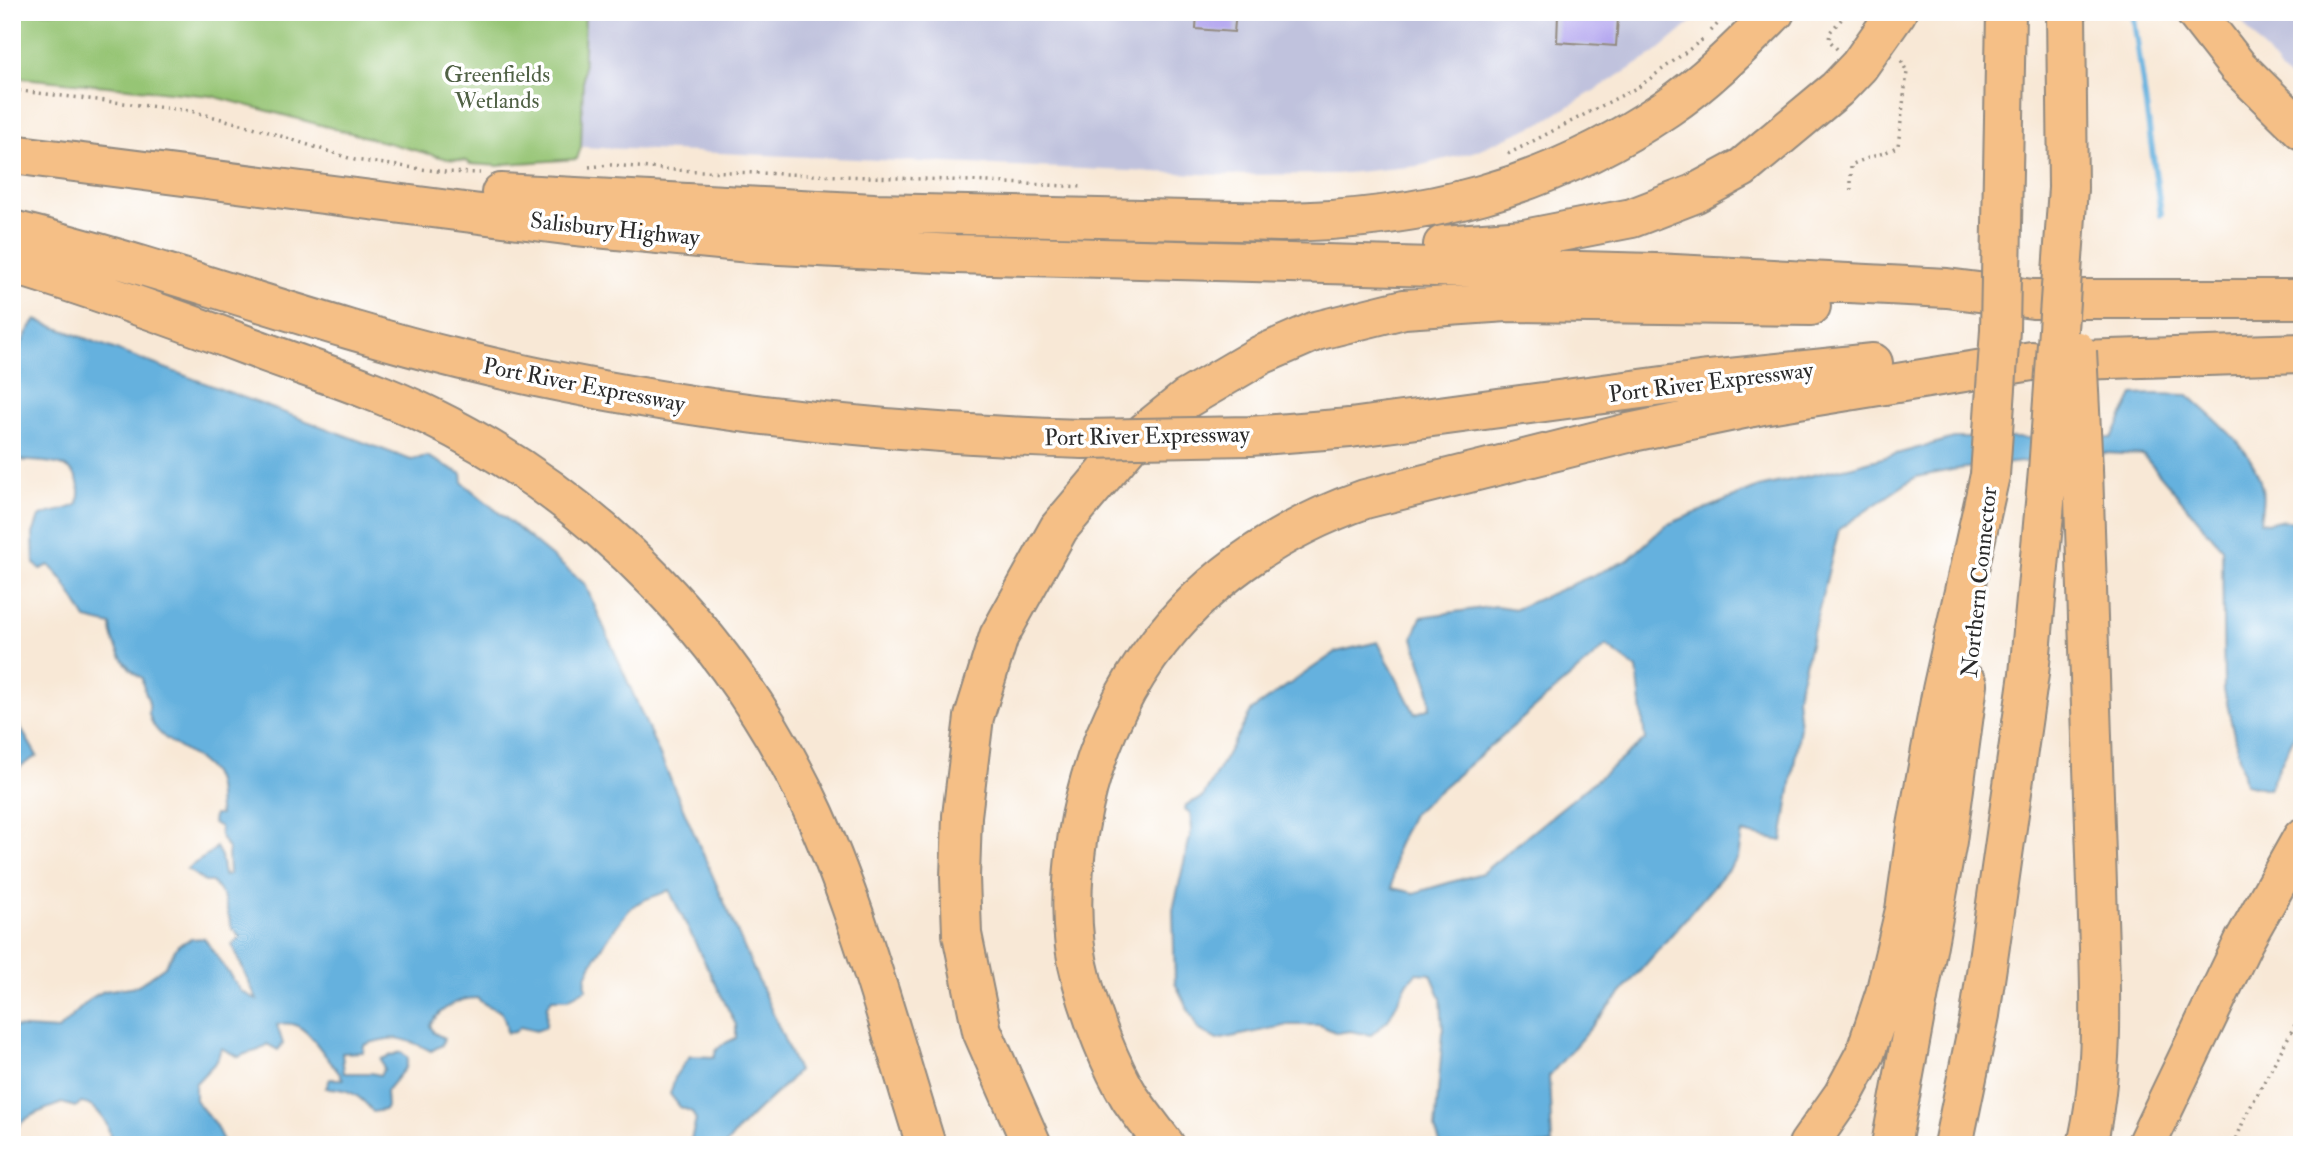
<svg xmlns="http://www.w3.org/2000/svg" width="2314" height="1157" viewBox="0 0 2314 1157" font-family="'IM FELL Double Pica',serif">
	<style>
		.industrial { fill: #c0c2dd }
		.green { fill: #96c575; stroke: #607850; stroke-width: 2 }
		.water { fill: #65b1de; stroke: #486e84; stroke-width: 2; fill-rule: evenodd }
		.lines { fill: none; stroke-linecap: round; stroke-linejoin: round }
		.stream { stroke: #65b1de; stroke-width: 6 }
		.building { fill: #b2a5ef }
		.motorway-casing { stroke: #928a80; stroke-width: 42 }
		.path { stroke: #928a80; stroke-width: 3.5; stroke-dasharray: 2 5; stroke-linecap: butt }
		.motorway { stroke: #f5bf86; stroke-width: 38 }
		.motorway-bridge-casing { stroke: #928a80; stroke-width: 42; stroke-linecap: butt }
		.motorway-bridge { stroke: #f5bf86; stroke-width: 38 }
		.labels { text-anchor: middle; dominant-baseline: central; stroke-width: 7; stroke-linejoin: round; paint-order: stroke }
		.park-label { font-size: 23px; fill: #506145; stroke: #fff }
		.street-label { font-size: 23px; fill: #2b2b2b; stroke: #fff }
	</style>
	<rect width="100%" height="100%" fill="#fff"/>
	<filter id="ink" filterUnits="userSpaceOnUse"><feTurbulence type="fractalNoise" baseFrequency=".0143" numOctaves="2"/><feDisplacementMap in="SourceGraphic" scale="14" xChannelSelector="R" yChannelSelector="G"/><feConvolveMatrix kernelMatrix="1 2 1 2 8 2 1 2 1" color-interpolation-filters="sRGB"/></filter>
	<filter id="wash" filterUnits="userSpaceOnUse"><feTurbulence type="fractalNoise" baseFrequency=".00686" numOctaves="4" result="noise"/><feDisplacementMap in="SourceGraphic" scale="28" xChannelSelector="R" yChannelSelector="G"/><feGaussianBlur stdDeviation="1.57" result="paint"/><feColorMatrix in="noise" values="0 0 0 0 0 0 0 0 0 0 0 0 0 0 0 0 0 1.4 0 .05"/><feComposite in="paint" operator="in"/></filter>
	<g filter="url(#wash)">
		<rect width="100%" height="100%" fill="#f8e8d6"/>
		<!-- industrial -->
		<path class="industrial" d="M585,12H1704L1654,54L1543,122L1473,152L1418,166L1336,174L1222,175L581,147Z
			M2234,12H2302V90L2282,72Z"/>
		<!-- green -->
		<path class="green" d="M12,12H585L581,147L577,159L505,164L500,166L470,164L467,161L448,159L212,96L12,77Z"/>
		<!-- water -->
		<path class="water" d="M36,320L411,460L427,456L462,474L463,483L585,584L798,1071C775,1097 746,1117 726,1145H686L690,1143L696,1120L692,1112L680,1107L670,1094L676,1075L690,1056L714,1057C716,1045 726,1043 736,1038V1025L669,890C657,897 646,897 635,905C625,911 587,967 586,978C585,981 586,985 586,989L568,999H552L547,1006L546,1027L536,1031L520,1027L515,1032L507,1033C503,1000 497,1017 477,998C458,998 441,1008 430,1025L434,1033L444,1038L442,1045L431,1051C403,1037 394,1034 364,1045L363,1052L342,1053L344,1073H371L380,1075L384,1069L381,1059L401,1052L408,1058L406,1067L386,1091L387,1107L384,1110L373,1112C360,1095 348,1088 326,1088L330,1079H343C337,1069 329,1061 322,1051C311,1036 298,1018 277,1025L283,1044L278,1050L267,1044C258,1054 250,1050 239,1057L221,1048L217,1061L195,1084V1100L215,1124L225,1145H105L110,1142C111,1125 98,1105 81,1103L75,1107L62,1103C45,1110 15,1117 12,1140V1027L58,1030L91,998L104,991L137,986L165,966L178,945L191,939L204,938L241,991L257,1000L232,945L241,937L232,928L223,896L212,882H205L187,869C197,860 208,858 216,847L221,856L224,876L229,875L228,849L220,835V827L213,823L214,815H220C217,803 220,789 214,777C201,751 156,746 149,714C148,711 150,707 149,703C147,694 142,688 142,678C126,670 111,643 111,625L86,619L62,579L49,565L41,569L34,564L33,534L39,517C53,510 65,512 78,504C86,458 53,464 19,460L12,451C12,408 6,355 36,320Z
			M2156,394L2188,395C2216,421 2255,449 2262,489C2264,499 2261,512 2260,522L2267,523L2279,520L2302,523V719L2269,789L2245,784L2224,690L2222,548L2143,455L2106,453L1957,469L1916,477L1839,529L1797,696L1800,727L1782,841L1742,833L1738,858L1549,1076L1552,1145H1441L1435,1129L1443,1032L1441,998L1431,974L1416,973L1408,982L1388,1020L1371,1035L1350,1031L1337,1033L1320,1025H1289L1217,1040L1198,1029L1175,983L1173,910L1192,828L1190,813L1185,809L1186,805L1203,797L1252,710L1336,652L1378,642L1415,714L1430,708L1428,684L1413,638L1421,617L1496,606L1516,609L1628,560L1666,525L1759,487L1853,466L1954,438H2112L2133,395ZM1606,646L1637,669L1645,740L1482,873L1414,893L1392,888L1396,848L1412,814Z
			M12,713L37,756L21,766L15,773L12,785Z"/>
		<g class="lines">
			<!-- stream -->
			<path class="stream" d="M2133,12L2161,214"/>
		</g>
		<g id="blocks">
			<!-- building -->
			<path class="building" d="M1197,12H1236L1234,32L1196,29Z
				M1558,14L1618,18L1616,46L1557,42Z"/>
		</g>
	</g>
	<g filter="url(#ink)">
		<use href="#blocks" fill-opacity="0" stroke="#928a80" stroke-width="2"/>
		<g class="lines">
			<defs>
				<path id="motorway" d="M2066,12L2068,188
					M2195,12L2238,67L2302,130
					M12,154L566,225L760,244L955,254L1655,273L1947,288L2033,299H2302
					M501,193L874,213L1280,222C1422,220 1548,189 1667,108C1707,81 1741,46 1775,12
					M12,230C164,267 310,323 462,360C666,410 873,433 1083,439
					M1443,245L1524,239L1632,218L1694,194L1742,168L1837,89L1859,66L1897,12
					M12,264C93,289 172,317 251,347C310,369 372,388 429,416C599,499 737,643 815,815C862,921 891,1034 926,1145
					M2045,361L2302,353
					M1350,428L1700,381L1873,363
					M2083,470C2089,609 2093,747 2097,885C2099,972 2107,1060 2087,1145
					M1032,1145L982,1031L962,934L960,877L962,816L974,717L999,636L1059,528L1130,444L1186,399L1261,355L1316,331L1404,309L1507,302L1811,306
					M1165,1145C1153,1129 1141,1114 1130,1098C1110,1065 1092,1018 1082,981C1069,935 1071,880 1078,834C1105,669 1209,554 1365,499L1628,433L1768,404L2032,361
					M1808,1145L1843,1095L1865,1054L1885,994L1905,910L1917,826L1942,690L1990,475
					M1891,1145L1947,841L1968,684
					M1953,1145L1980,1015L2029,674L2048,471
					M2146,1145L2244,941L2302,838"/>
			</defs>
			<!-- motorway casing -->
			<use href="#motorway" class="motorway-casing"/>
			<!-- path -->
			<path class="path" d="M1711,31L1729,12
				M1837,49L1829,40L1830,32L1848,12
				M12,90L191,111L253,127L355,160L444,172L480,173
				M1508,154L1640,86L1706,37
				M589,167L611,165L676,170L950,180L1084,187
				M1851,190V165C1867,157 1883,155 1898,146L1907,72L1900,58
				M2234,1145L2245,1117L2302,1012"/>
			<!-- motorway -->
			<use href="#motorway" class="motorway"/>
			<defs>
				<path id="motorway-bridge" d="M2077,351L2083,470
					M1083,439L1250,436L1350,428
					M2048,471L2068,188
					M1990,475L2000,330L2006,12"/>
			</defs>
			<!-- motorway-bridge casing -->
			<use href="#motorway-bridge" class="motorway-bridge-casing"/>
			<!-- motorway-bridge -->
			<use href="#motorway-bridge" class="motorway-bridge"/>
		</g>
	</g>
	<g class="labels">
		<!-- park labels -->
		<g class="park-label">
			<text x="497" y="74">Greenfields<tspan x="497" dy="26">Wetlands</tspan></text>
		</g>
		<!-- street labels -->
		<g class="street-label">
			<text transform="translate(615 229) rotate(6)">Salisbury Highway</text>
			<text transform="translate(1711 382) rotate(-7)">Port River Expressway</text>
			<text transform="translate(584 385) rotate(11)">Port River Expressway</text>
			<text transform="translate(1147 436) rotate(-1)">Port River Expressway</text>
			<text transform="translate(1979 582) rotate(-84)">Northern Connector</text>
		</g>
	</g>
	<!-- margin -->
	<rect width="2314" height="1157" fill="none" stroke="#fff" stroke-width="42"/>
</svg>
